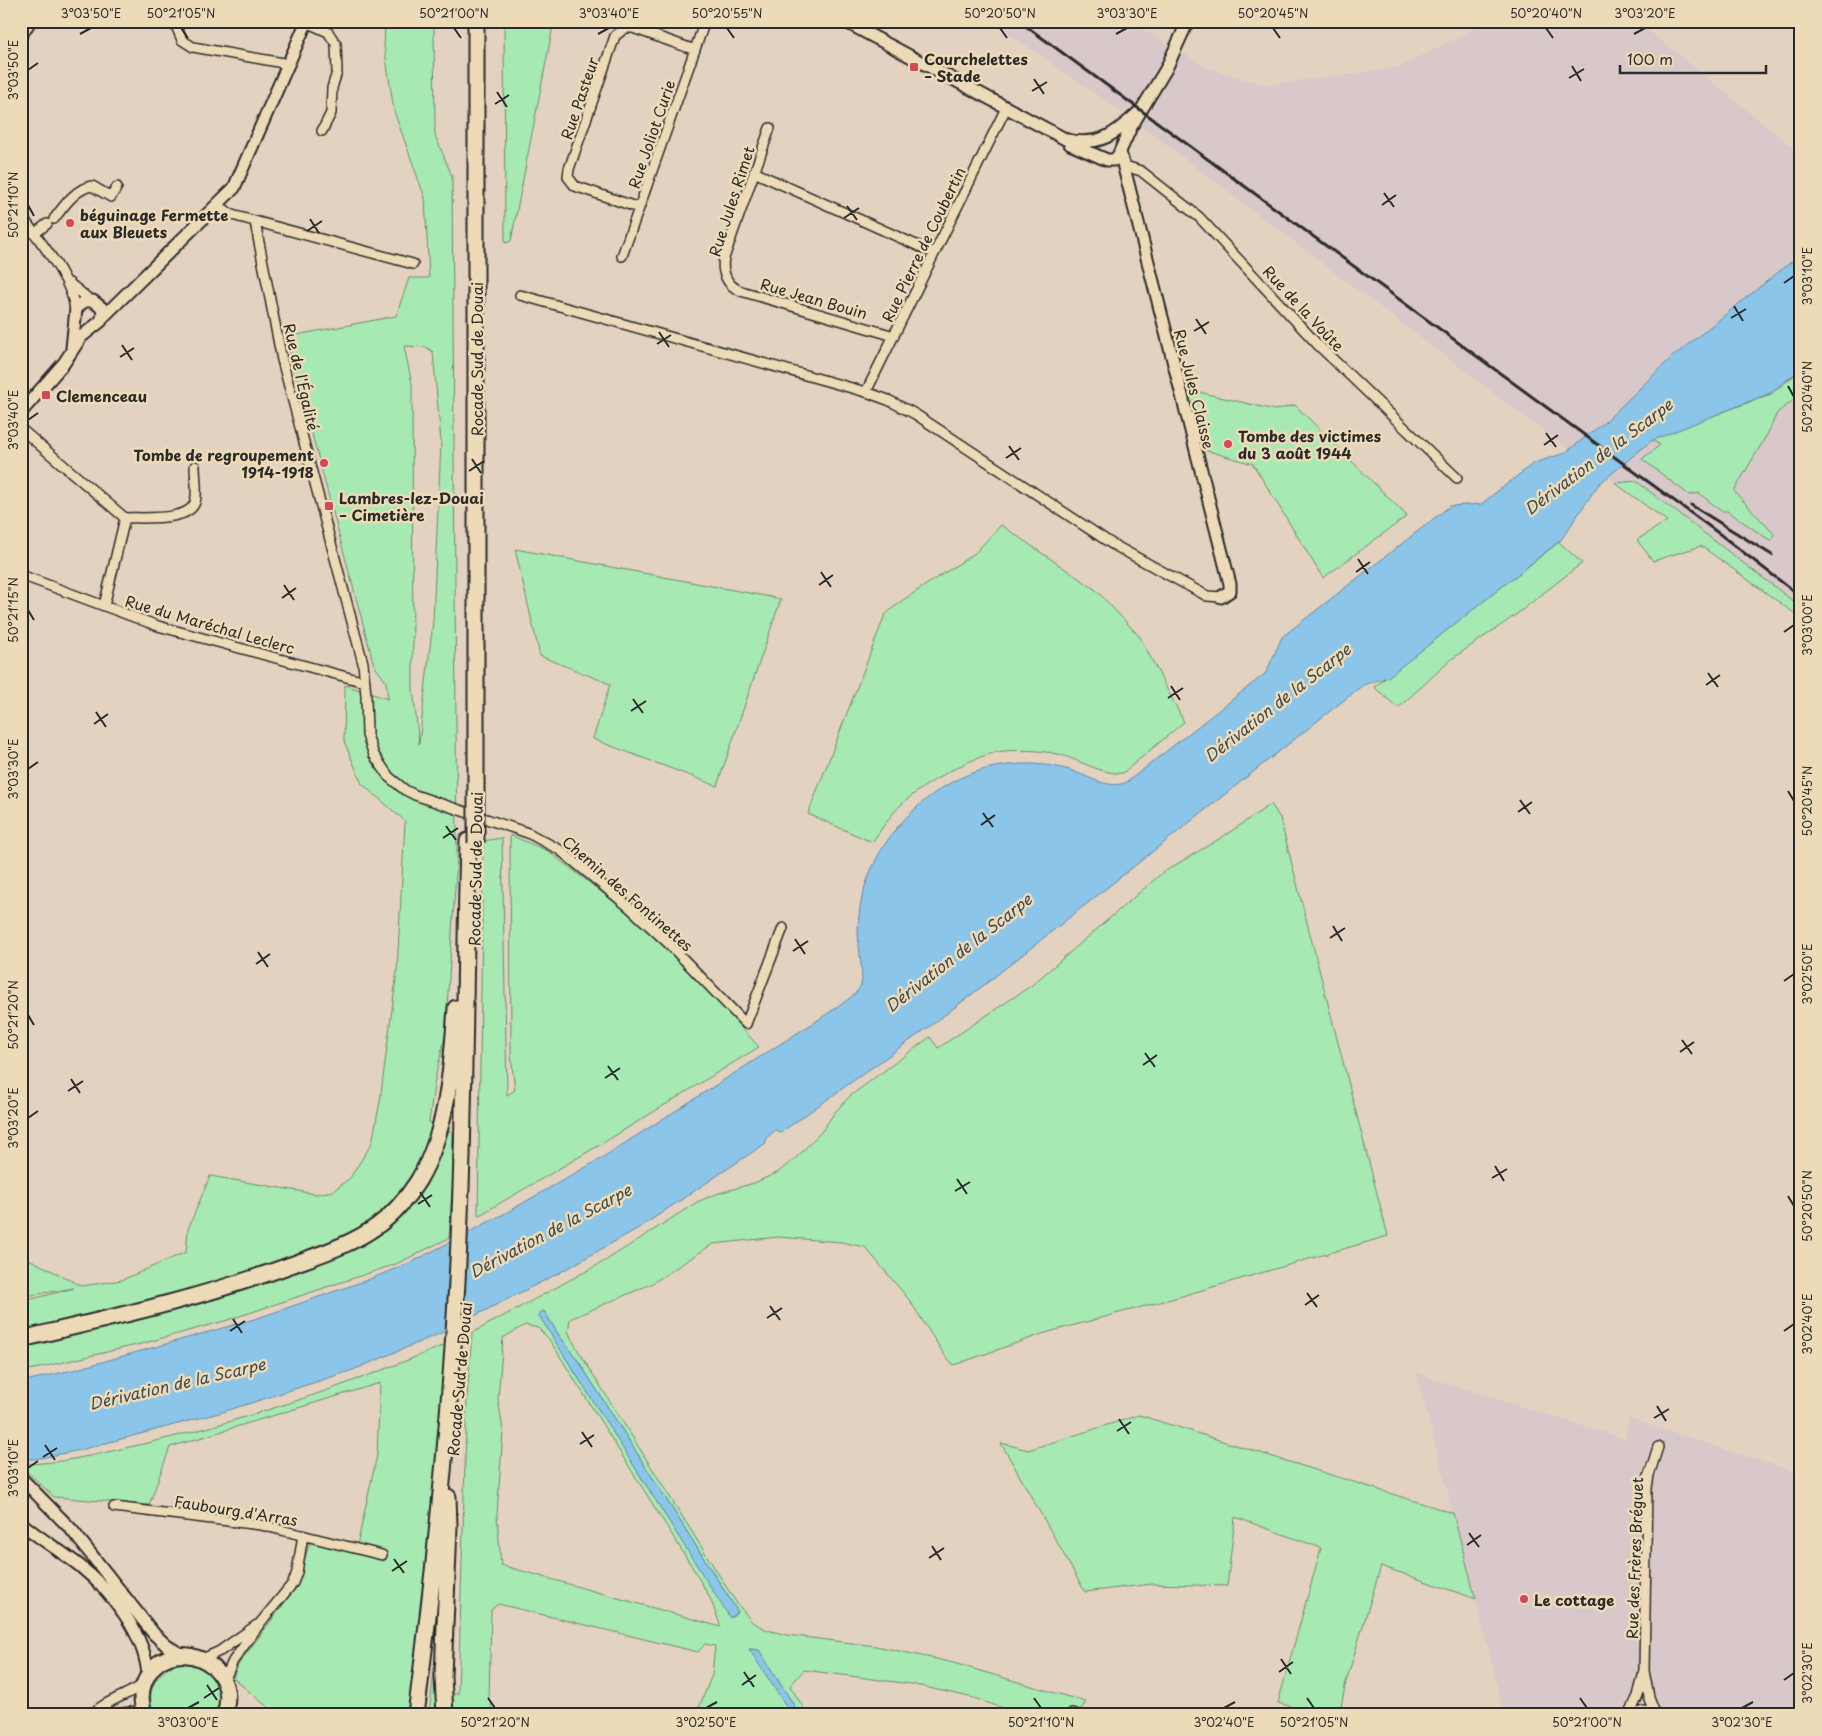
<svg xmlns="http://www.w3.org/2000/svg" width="1822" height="1736" viewBox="0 0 1822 1736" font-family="'Playpen Sans',sans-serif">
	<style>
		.built { fill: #d9c8ca }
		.green { fill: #a7e9b2; stroke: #698a6e; fill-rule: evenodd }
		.water { fill: #8bc5ea; stroke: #65879e }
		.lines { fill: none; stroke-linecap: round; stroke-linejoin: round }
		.street-casing { stroke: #2b2b2b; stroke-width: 12 }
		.secondary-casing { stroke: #2b2b2b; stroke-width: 15 }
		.primary-casing { stroke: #2b2b2b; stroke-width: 18 }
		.highway-casing { stroke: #2b2b2b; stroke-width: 19 }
		.street { stroke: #eddbb8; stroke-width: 9 }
		.secondary { stroke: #eddbb8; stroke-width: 11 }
		.primary { stroke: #eddbb8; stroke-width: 14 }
		.highway { stroke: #eddbb8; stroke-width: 15 }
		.rail { stroke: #2b2b2b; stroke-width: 3 }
		.highway-bridge-casing { stroke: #2b2b2b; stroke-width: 19; stroke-linecap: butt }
		.highway-bridge { stroke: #eddbb8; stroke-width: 15 }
		.ticks { fill: none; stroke: #2b2b2b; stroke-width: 2 }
		.poi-dot { fill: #d1495b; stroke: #eddbb8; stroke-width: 2 }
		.labels { text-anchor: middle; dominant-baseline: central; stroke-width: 5; stroke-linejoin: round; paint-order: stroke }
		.poi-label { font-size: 15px; font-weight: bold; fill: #2b2b2b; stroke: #eddbb8; text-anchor: start }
		.street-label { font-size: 15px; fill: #2b2b2b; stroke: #eddbb8 }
		.water-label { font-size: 16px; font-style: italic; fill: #3e4a51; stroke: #eddbb8 }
		.neatline { fill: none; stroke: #2b2b2b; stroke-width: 2 }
		.ticks-label { font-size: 12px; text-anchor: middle; fill: #2b2b2b }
	</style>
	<rect width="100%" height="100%" fill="#e4d2c0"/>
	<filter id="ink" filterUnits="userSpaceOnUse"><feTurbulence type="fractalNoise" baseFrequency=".02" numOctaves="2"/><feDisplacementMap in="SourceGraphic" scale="10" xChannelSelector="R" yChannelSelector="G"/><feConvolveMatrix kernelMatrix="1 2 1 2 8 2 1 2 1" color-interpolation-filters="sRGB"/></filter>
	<g filter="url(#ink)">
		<!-- built -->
		<path class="built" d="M990,21H1139V27L1208,68L1265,85L1398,68L1488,21H1637L1801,154V618L1537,426L1140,125Z
			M1416,1372L1433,1379L1625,1439L1629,1418L1801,1474V1715H1504L1476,1599Z"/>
		<!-- green -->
		<path class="green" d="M385,21H434L435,135L452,176L457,858L445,1037L435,1078L429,1122L452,1132L453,1172L449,1238L396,1264L228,1320L141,1344L21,1372V1302L74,1288L21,1297V1255L82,1286L122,1280L186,1252L188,1229L210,1176L316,1194L333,1191L350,1178L372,1143L380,1101L397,971L405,821L362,784L344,741L345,685L388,699L386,682L374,665L286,337L396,316L409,278H429L425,198L394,111L384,45ZM404,346L426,347L433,352L441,442L433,621L419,744L413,689L412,384Z
			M504,21H554L511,241L505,243Z
			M1801,370V394L1777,413L1769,431L1734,491L1774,534L1771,541L1727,511H1721L1699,493L1689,495L1642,459L1660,445L1651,439L1771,394Z
			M1186,389L1275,410L1295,405L1407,516L1323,578L1253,464L1201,449Z
			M1636,481L1801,607V618L1701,546L1653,561L1637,540L1667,521L1615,483Z
			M1001,525L1096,590L1140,637L1184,722L1123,773C1101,775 1079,759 1057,754C1041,750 1021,750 1004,751C975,754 925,783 903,803C891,814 882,829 872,842L808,814L885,615L900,602L975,553Z
			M1559,542L1582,563L1513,617L1453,658L1398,708L1374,687Z
			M515,549L781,599L717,786L593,739L610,684L540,656Z
			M1271,804L1280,818L1388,1236L1175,1298L1045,1333L954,1365L945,1356L910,1301L865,1247L841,1242L778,1237L713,1244L651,1284L570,1319L568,1332L579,1352L736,1602L752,1622L767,1630L787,1635L876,1646L950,1662L1086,1702L1077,1715H1022L974,1698L911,1684L804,1670L790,1686L808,1715H800L759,1650L750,1649L792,1715H696L712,1675L715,1646L705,1644L698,1652L498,1604L491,1610L489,1698L494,1715H454L450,1693L458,1694L467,1397L472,1333L605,1261L697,1202L716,1194L754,1183L777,1173L797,1157L822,1131L835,1112L850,1096L930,1037L938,1048L1032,985L1162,873L1224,836ZM544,1311L558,1334L579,1362L738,1612L731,1618L538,1314ZM525,1325L538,1328L549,1339L694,1570L710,1598L721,1627L501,1565L497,1514L503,1431L498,1399L503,1338Z
			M510,835L548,851L643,924L687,968L759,1047L603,1143L478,1216L483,841L502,838L507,1095L515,1090L511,1055Z
			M447,1344L427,1574L408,1715H277L233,1678L238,1665L297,1586L310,1541L356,1550L377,1455L380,1383L170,1447L149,1505L54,1497L21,1466V1464C58,1464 94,1455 130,1447C238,1423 345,1387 447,1344Z
			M1139,1415L1453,1513L1476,1599L1381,1566L1346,1682L1339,1715H1323L1278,1703L1321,1548L1235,1517L1227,1586L1152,1584L1085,1592L1001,1443L1028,1450Z
			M437,1661L439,1715H429L435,1662Z
			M177,1664C206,1660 228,1687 216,1715H155C144,1694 155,1672 177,1664Z"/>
		<!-- water -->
		<path class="water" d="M1801,254V369L1770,393L1651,441L1598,485L1561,540L1388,677L1363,685L988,982L929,1027L780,1133L776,1130L765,1139L766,1143L642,1226L561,1272L441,1333L353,1370L223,1412L76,1451L35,1459H21V1382L77,1369L258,1318L370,1279L414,1261L511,1210L600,1159L821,1018C832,1010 856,997 861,985C864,977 858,944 858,932C858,869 898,812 952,782C985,764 1030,759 1066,769C1086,774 1107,791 1127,782L1266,673L1282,637L1450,506L1481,504L1534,463L1565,453L1605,422L1671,358Z
			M544,1311L558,1334L579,1362L738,1612L730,1618L538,1314Z
			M749,1649L759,1650L800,1715H792Z"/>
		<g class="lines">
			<defs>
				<path id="street" d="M174,21L182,40L193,47L289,64
					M306,22L328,32L336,44L337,72L332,88L331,113L322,131
					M770,128L724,258C721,272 727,286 741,291L894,336
					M1125,166L1141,171L1199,217L1318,345L1457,478
					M754,172L934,253
					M218,205L232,215L413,264
					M639,208L575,186L568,177L569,169L615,36L625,28H633L695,50
					M21,215C40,242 72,278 75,310
					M54,219C63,207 76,188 92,186L111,197L117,187
					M255,222L282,360L363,663L366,695L367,735L374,755L389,777L405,790L415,795L528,833L560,850L628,906L668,943L746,1024L783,928
					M34,234L47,224
					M622,256L705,21
					M69,283L90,300
					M520,295L866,392L888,400L915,414L1112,544L1207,596L1221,597
					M866,392L1006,108
					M21,429L125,518C143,517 189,522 195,502C198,492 195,477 195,466
					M21,575L158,626L365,682
					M104,606L125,518
					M114,1507L261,1525L382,1555
					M202,1659L220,1651L257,1625
					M224,1681L233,1661L261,1622L293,1583L297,1572L303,1535
					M1072,1713L1079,1715
					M91,1715C106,1700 127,1696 144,1684
					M108,1715L130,1712L142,1715
					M1629,1715L1638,1696L1643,1676
					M1630,1715L1645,1711L1656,1715
					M1656,1715L1649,1697L1644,1671L1647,1488L1649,1475L1658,1447"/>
				<path id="secondary" d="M844,21L1067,140C1101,147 1116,133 1139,112
					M21,35L30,21
					M1070,144L1107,160H1114L1118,156L1131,127L1166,69L1188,21
					M1120,152L1230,584V591L1221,597
					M102,318L234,188L307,21
					M21,412L64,363L81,337L101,321L103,314L102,308L93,301H84L76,309L72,348
					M21,1478L71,1529L154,1634L167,1646L182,1655
					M21,1523C40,1539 61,1551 80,1566C112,1592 145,1634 148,1675"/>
				<path id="primary" d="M145,1715C141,1704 140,1692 145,1681C166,1630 244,1661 224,1715"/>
				<path id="highway" d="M476,21V783
					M21,1339C111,1318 201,1298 288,1266C318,1255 351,1245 377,1226C394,1214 407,1198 418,1181C448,1131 452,1065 456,1008
					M416,1715C433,1582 447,1449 455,1316C465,1158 464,999 468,841
					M445,1715L443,1676L449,1526L448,1497"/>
			</defs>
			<!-- street casing -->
			<use href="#street" class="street-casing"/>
			<!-- secondary casing -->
			<use href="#secondary" class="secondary-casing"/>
			<!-- primary casing -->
			<use href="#primary" class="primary-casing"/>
			<!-- highway casing -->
			<use href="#highway" class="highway-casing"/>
			<!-- street -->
			<use href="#street" class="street"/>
			<!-- secondary -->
			<use href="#secondary" class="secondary"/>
			<!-- primary -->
			<use href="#primary" class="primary"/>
			<!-- highway -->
			<use href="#highway" class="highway"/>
			<!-- rail -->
			<path class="rail" d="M1019,21L1721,535L1801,597
				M1691,505L1772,555"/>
			<defs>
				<path id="highway-bridge" d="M476,783V843"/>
			</defs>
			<!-- highway-bridge casing -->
			<use href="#highway-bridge" class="highway-bridge-casing"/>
			<!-- highway-bridge -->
			<use href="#highway-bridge" class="highway-bridge"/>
		</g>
	</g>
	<!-- ticks -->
	<path class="ticks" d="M181,28L188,38M454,28L461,38M727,28L734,38M1000,28L1007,38M1273,28L1280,38M1546,28L1553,38M80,34L91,28M598,34L609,28M1116,34L1127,28M1634,34L1645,28M1572,66L1581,81M28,70L38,63M1569,78L1584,69M1034,79L1044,94M1032,91L1047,82M497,92L507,107M495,104L509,95M1384,193L1394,207M28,205L34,216M1382,205L1396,195M847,206L857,220M844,218L859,208M310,219L319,233M307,231L322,221M1784,283L1794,276M1734,306L1743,321M1731,318L1746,309M1196,319L1206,334M1194,331L1209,322M659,332L669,347M657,344L671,335M122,345L132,360M120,357L134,348M1788,386L1794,397M28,420L38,413M1546,433L1556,447M1544,445L1558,435M1009,446L1019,460M1006,458L1021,448M472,459L481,473M469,471L484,461M1358,559L1368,574M821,572L831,587M1356,572L1370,562M284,585L294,600M819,585L833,575M282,598L296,588M28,610L34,620M1784,632L1794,625M1708,673L1718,687M1706,685L1720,675M1171,686L1180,700M1168,698L1183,688M633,699L643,713M631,711L646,701M96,712L106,727M94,724L108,714M28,769L38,762M1788,791L1794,801M1520,800L1530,814M1518,812L1532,802M983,813L993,827M981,825L995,815M446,826L456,840M443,838L458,828M1333,926L1342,941M1330,938L1345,928M795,939L805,954M793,951L808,941M258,952L268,967M256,964L270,954M1784,981L1794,974M28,1015L34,1025M1682,1040L1692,1054M1680,1052L1694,1042M1145,1053L1155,1067M1143,1065L1157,1055M608,1066L618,1080M605,1078L620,1068M71,1079L80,1093M68,1091L83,1081M28,1118L38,1111M1495,1166L1504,1181M1492,1178L1507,1169M957,1179L967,1194M955,1191L970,1182M420,1192L430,1207M1788,1196L1794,1206M418,1204L432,1195M1307,1293L1317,1307M1305,1305L1319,1295M770,1306L780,1320M767,1318L782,1308M233,1319L242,1333M230,1331L245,1321M1784,1331L1794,1324M1657,1406L1666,1421M1654,1418L1669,1409M1119,1419L1129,1434M1117,1431L1131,1422M582,1432L592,1447M580,1444L594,1435M45,1445L55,1460M43,1457L57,1448M28,1468L38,1461M1469,1533L1479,1547M1467,1545L1481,1535M932,1546L941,1560M929,1558L944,1548M394,1559L404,1573M392,1571L407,1561M1281,1659L1291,1674M744,1672L754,1687M1279,1672L1293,1662M1784,1680L1794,1673M207,1685L217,1700M742,1685L756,1675M204,1698L219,1688M488,1698L495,1708M1034,1698L1041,1708M1307,1698L1314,1708M1580,1698L1587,1708M188,1708L199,1702M706,1708L717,1702M1224,1708L1235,1702M1742,1708L1753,1702"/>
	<!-- markers -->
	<g class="poi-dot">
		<rect x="909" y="62" width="10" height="10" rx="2.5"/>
		<circle cx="70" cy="223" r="5"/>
		<rect x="41" y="390" width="10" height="10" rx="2.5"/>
		<circle cx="1228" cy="444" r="5"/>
		<circle cx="324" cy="463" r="5"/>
		<rect x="324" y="501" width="10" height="10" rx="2.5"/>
		<circle cx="1524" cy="1599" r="5"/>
	</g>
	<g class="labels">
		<!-- poi labels -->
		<g class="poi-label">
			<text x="924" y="58">Courchelettes<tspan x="924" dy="17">– Stade</tspan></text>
			<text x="80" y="214">béguinage Fermette<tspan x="80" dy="17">aux Bleuets</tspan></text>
			<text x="56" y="395">Clemenceau</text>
			<text x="1238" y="435">Tombe des victimes<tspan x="1238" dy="17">du 3 août 1944</tspan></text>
			<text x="314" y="454" text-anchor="end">Tombe de regroupement<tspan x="314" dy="17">1914-1918</tspan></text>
			<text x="339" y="497">Lambres-lez-Douai<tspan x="339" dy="17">– Cimetière</tspan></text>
			<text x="1534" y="1599">Le cottage</text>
		</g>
		<!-- street labels -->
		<g class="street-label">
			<text transform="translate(579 98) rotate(-71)">Rue Pasteur</text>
			<text transform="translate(651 134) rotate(-71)">Rue Joliot Curie</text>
			<text transform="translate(731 201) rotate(-72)">Rue Jules Rimet</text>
			<text transform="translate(923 244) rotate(-64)">Rue Pierre de Coubertin</text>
			<text transform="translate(814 298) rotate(16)">Rue Jean Bouin</text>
			<text transform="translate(1304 308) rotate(47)">Rue de la Voûte</text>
			<text transform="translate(476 359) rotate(-90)">Rocade Sud de Douai</text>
			<text transform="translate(302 377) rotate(77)">Rue de l'Égalité</text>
			<text transform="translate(1195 389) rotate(76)">Rue Jules Claisse</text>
			<text transform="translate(210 624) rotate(16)">Rue du Maréchal Leclerc</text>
			<text transform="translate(475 869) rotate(-89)">Rocade Sud de Douai</text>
			<text transform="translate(628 893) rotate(41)">Chemin des Fontinettes</text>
			<text transform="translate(459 1379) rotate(-85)">Rocade Sud de Douai</text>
			<text transform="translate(236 1510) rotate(9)">Faubourg d'Arras</text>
			<text transform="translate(1634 1558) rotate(-88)">Rue des Frères Bréguet</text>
		</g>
		<!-- water labels -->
		<g class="water-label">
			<text transform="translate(1598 456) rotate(-37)">Dérivation de la Scarpe</text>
			<text transform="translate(1277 702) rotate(-38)">Dérivation de la Scarpe</text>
			<text transform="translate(958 952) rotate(-38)">Dérivation de la Scarpe</text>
			<text transform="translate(550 1230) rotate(-28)">Dérivation de la Scarpe</text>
			<text transform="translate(177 1383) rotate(-13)">Dérivation de la Scarpe</text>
		</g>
	</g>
	<!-- margin -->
	<rect width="1822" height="1736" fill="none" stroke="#eddbb8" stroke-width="55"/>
	<!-- scale -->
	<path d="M1620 65v8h146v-8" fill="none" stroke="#2b2b2b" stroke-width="2.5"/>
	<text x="1627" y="65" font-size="15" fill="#2b2b2b" stroke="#eddbb8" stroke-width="4" paint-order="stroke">100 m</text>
	<rect x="28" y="28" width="1766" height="1680" class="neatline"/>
	<g class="ticks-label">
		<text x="91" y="18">3°03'50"E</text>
		<text x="181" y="18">50°21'05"N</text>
		<text x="454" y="18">50°21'00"N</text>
		<text x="609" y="18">3°03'40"E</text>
		<text x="727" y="18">50°20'55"N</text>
		<text x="1000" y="18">50°20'50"N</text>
		<text x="1127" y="18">3°03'30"E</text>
		<text x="1273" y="18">50°20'45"N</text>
		<text x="1546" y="18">50°20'40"N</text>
		<text x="1645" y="18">3°03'20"E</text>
		<text transform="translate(14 70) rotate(-90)" y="4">3°03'50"E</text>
		<text transform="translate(14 205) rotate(-90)" y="4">50°21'10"N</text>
		<text transform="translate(1808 276) rotate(-90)" y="4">3°03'10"E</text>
		<text transform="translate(1808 397) rotate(-90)" y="4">50°20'40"N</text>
		<text transform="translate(14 420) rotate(-90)" y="4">3°03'40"E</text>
		<text transform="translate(14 610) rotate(-90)" y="4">50°21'15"N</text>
		<text transform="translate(1808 625) rotate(-90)" y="4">3°03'00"E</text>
		<text transform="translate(14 769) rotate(-90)" y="4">3°03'30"E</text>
		<text transform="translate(1808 801) rotate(-90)" y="4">50°20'45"N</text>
		<text transform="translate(1808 974) rotate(-90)" y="4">3°02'50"E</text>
		<text transform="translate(14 1015) rotate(-90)" y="4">50°21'20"N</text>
		<text transform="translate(14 1118) rotate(-90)" y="4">3°03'20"E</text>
		<text transform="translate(1808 1206) rotate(-90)" y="4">50°20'50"N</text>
		<text transform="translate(1808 1324) rotate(-90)" y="4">3°02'40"E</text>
		<text transform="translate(14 1468) rotate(-90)" y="4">3°03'10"E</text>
		<text transform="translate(1808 1673) rotate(-90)" y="4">3°02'30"E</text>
		<text x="188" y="1727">3°03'00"E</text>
		<text x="495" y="1727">50°21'20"N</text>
		<text x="706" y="1727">3°02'50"E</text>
		<text x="1041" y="1727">50°21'10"N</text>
		<text x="1224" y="1727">3°02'40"E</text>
		<text x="1314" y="1727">50°21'05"N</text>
		<text x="1587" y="1727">50°21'00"N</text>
		<text x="1742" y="1727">3°02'30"E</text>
	</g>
</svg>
